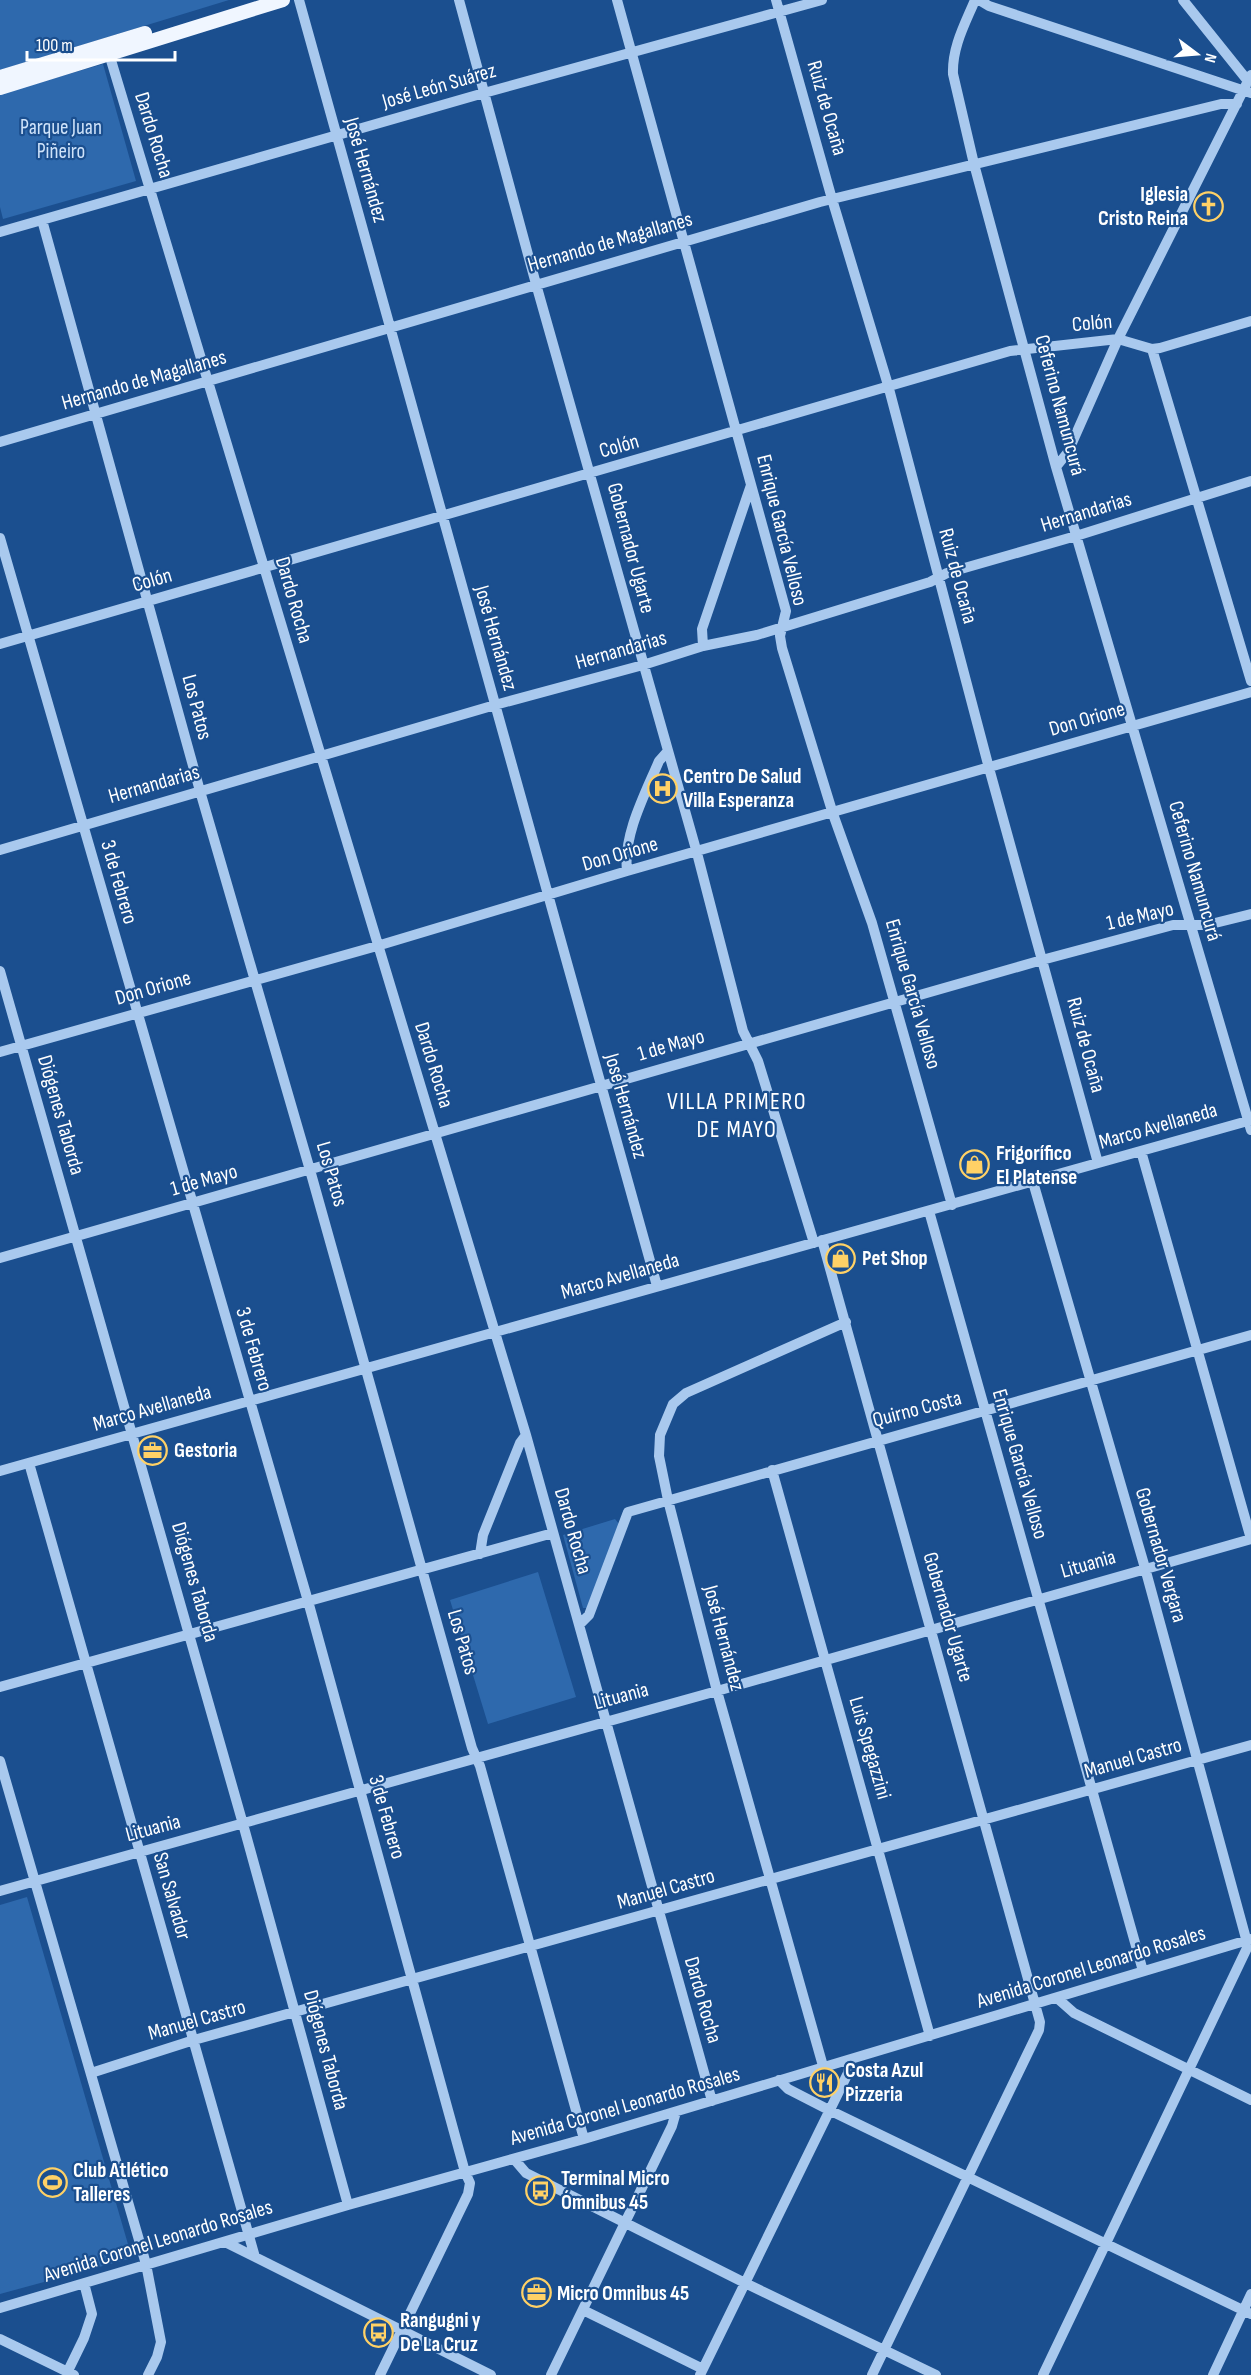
<svg xmlns="http://www.w3.org/2000/svg" width="1251" height="2375" viewBox="0 0 1251 2375" font-family="'Sofia Sans Condensed',sans-serif">
	<style>
		.green { fill: #2e69ad }
		.lines { fill: none; stroke-linecap: round; stroke-linejoin: round }
		.minor { stroke: #a9c9ee; stroke-width: 10 }
		.major { stroke: #f0f6ff; stroke-width: 14 }
		.labels { text-anchor: middle; dominant-baseline: central; stroke-width: 4.5; stroke-linejoin: round; paint-order: stroke }
		.street-label { font-size: 21px; fill: #fff; stroke: #1b4f8f }
		.park-label { font-size: 21px; fill: #cfe3fa; stroke: #1b4f8f }
		.poi-label { font-size: 21px; font-weight: bold; fill: #fff; stroke: #1b4f8f; text-anchor: start }
		.quarter-label { font-size: 24px; letter-spacing: 1.5px; fill: #fff; stroke: #1b4f8f }
	</style>
	<rect width="100%" height="100%" fill="#1b4f8f"/>
	<!-- green -->
	<path class="green" d="M0,0H229L0,70Z
		M103,64L136,181L3,219L0,207V94Z
		M615,1519L619,1524L587,1608H583L563,1535Z
		M538,1572L576,1697L488,1724L450,1600Z
		M27,1897L132,2258L0,2294V1905Z"/>
	<g class="lines">
		<!-- minor -->
		<path class="minor" d="M299,0L657,1286
			M459,0L536,284L697,853L743,1031L758,1061L814,1243
			M617,0L786,611L780,636L782,648L833,814L872,923L952,1205
			M776,0L832,199L888,385L989,768L1098,1163
			M975,0C965,24 952,47 953,74L974,164L1056,467L1251,1130
			M979,0L989,6L1251,93
			M1183,0L1248,81
			M107,47L526,1435L712,2101
			M42,220L200,791L310,1170L472,1748L480,1766L584,2139
			M0,232L484,93L822,0
			M1152,349L1251,681
			M0,442L820,202L1221,104H1237
			M1056,467L1068,452L1118,339L1251,75
			M0,538L308,1601L465,2172L470,2183L468,2194L380,2375
			M0,644L1010,351L1118,339L1152,349L1160,348L1251,321
			M703,646L702,629L751,485
			M0,850L495,705L643,665L703,646L757,635L930,582L947,573L1076,536L1251,481
			M627,871C623,835 645,794 659,761L667,752
			M0,971L243,1824L348,2205
			M0,1052L377,946L627,871L1251,692
			M1033,1182L1145,1568L1248,1946L1043,2375
			M929,1211L1143,1971
			M822,1240L1040,2022L1039,2030L872,2375
			M0,1258L1042,960L1173,925H1207L1251,914
			M29,1463L255,2257
			M772,1470L930,2036
			M0,1471L1251,1120
			M480,1554L483,1535L520,1443L526,1435
			M580,1624L589,1615L628,1512L1251,1335
			M0,1687L553,1533
			M0,1761L146,2264L161,2342L157,2357L148,2375
			M0,1891L717,1691L1251,1539L1141,1151
			M1057,1998L1074,2013L1251,2100
			M823,2066L717,1691L668,1500L659,1456L660,1435L673,1404L686,1393L846,1322
			M91,2073L194,2040L1251,1745
			M779,2080L788,2089L829,2110L1251,2314
			M514,2159L526,2173L745,2283L936,2375
			M225,2242L491,2375
			M0,2308L348,2205L584,2139L1251,1939
			M583,2310L703,2369
			M0,2339L74,2375
			M66,2375L84,2338L92,2314L84,2283
			M551,2375L672,2126L676,2112
			M700,2375L848,2073L851,2059
			M1213,2375L1251,2294"/>
		<!-- major -->
		<path class="major" d="M0,77L145,33
			M0,88L283,0"/>
	</g>
	<!-- icons -->
	<defs>
		<symbol id="church-ring" viewBox="-11 -11 22 22"><circle r="9.5" fill="#1b4f8f" stroke="#ffd166" stroke-width="1.5"/><path d="M-1.2-6h2.4v3.5h3.3v2.4h-3.3V6h-2.4V-.1h-3.3v-2.4h3.3Z" fill="#ffd166"/></symbol>
		<symbol id="hospital-ring" viewBox="-11 -11 22 22"><circle r="9.5" fill="#1b4f8f" stroke="#ffd166" stroke-width="1.5"/><path d="M-5-5h3v3.5h4V-5h3V5h-3V1.5h-4V5h-3Z" fill="#ffd166"/></symbol>
		<symbol id="shop-ring" viewBox="-11 -11 22 22"><circle r="9.5" fill="#1b4f8f" stroke="#ffd166" stroke-width="1.5"/><path d="M-5-2.5h2.3a2.7 3.5 0 0 1 5.4 0H5L5.5 6h-11ZM-1.5-2.5h3a1.5 2.3 0 0 0-3 0Z" fill="#ffd166"/></symbol>
		<symbol id="office-ring" viewBox="-11 -11 22 22"><circle r="9.5" fill="#1b4f8f" stroke="#ffd166" stroke-width="1.5"/><path d="M-6-3h4V-5.5h4V-3h4V5H-6ZM-1-4.5V-3h2v-1.5ZM-6 0V1H6V0Z" fill="#ffd166"/></symbol>
		<symbol id="restaurant-ring" viewBox="-11 -11 22 22"><circle r="9.5" fill="#1b4f8f" stroke="#ffd166" stroke-width="1.5"/><path d="M-5-6h1v4h1v-4h1v4h1v-4h1v5L-1.5 .5V6h-2V.5L-5-1ZM5-6V6H3V1.5H1.5Q1.5-4 5-6Z" fill="#ffd166"/></symbol>
		<symbol id="stadium-ring" viewBox="-11 -11 22 22"><circle r="9.5" fill="#1b4f8f" stroke="#ffd166" stroke-width="1.5"/><path d="M0-5a6.5 5 0 1 0 0 10a6.5 5 0 1 0 0-10ZM-3.5-1.8h7v3.6h-7Z" fill="#ffd166"/></symbol>
		<symbol id="bus-ring" viewBox="-11 -11 22 22"><circle r="9.5" fill="#1b4f8f" stroke="#ffd166" stroke-width="1.5"/><path d="M-5-6H5V4H4V6H2V4H-2V6H-4V4H-5ZM-3.5-4V0h7V-4ZM-3.5 1.2v1.5H-2V1.2ZM2 1.2v1.5H3.5V1.2Z" fill="#ffd166"/></symbol>
	</defs>
	<g fill-rule="evenodd">
		<use href="#church-ring" x="1192" y="190" width="33" height="33"/>
		<use href="#hospital-ring" x="646" y="772" width="33" height="33"/>
		<use href="#shop-ring" x="958" y="1148" width="33" height="33"/>
		<use href="#shop-ring" x="824" y="1242" width="33" height="33"/>
		<use href="#office-ring" x="136" y="1434" width="33" height="33"/>
		<use href="#restaurant-ring" x="808" y="2066" width="33" height="33"/>
		<use href="#stadium-ring" x="36" y="2166" width="33" height="33"/>
		<use href="#bus-ring" x="524" y="2174" width="33" height="33"/>
		<use href="#office-ring" x="520" y="2276" width="33" height="33"/>
		<use href="#bus-ring" x="362" y="2316" width="33" height="33"/>
	</g>
	<g class="labels">
		<!-- street labels -->
		<g class="street-label">
			<text transform="translate(439 86) rotate(-16)">José León Suárez</text>
			<text transform="translate(827 108) rotate(74)">Ruiz de Ocaña</text>
			<text transform="translate(154 135) rotate(73)">Dardo Rocha</text>
			<text transform="translate(366 170) rotate(74)">José Hernández</text>
			<text transform="translate(610 242) rotate(-16)">Hernando de Magallanes</text>
			<text transform="translate(1092 323) rotate(-5)">Colón</text>
			<text transform="translate(144 380) rotate(-16)">Hernando de Magallanes</text>
			<text transform="translate(1060 405) rotate(75)">Ceferino Namuncurá</text>
			<text transform="translate(619 446) rotate(-16)">Colón</text>
			<text transform="translate(1086 512) rotate(-17)">Hernandarias</text>
			<text transform="translate(782 530) rotate(76)">Enrique García Velloso</text>
			<text transform="translate(631 548) rotate(75)">Gobernador Ugarte</text>
			<text transform="translate(958 576) rotate(75)">Ruiz de Ocaña</text>
			<text transform="translate(152 580) rotate(-16)">Colón</text>
			<text transform="translate(294 600) rotate(74)">Dardo Rocha</text>
			<text transform="translate(496 638) rotate(74)">José Hernández</text>
			<text transform="translate(621 650) rotate(-16)">Hernandarias</text>
			<text transform="translate(197 707) rotate(75)">Los Patos</text>
			<text transform="translate(1087 719) rotate(-16)">Don Orione</text>
			<text transform="translate(154 784) rotate(-16)">Hernandarias</text>
			<text transform="translate(620 854) rotate(-16)">Don Orione</text>
			<text transform="translate(1195 871) rotate(74)">Ceferino Namuncurá</text>
			<text transform="translate(119 882) rotate(74)">3 de Febrero</text>
			<text transform="translate(1140 916) rotate(-13)">1 de Mayo</text>
			<text transform="translate(153 988) rotate(-16)">Don Orione</text>
			<text transform="translate(913 994) rotate(74)">Enrique García Velloso</text>
			<text transform="translate(671 1045) rotate(-16)">1 de Mayo</text>
			<text transform="translate(1086 1045) rotate(75)">Ruiz de Ocaña</text>
			<text transform="translate(434 1065) rotate(73)">Dardo Rocha</text>
			<text transform="translate(626 1106) rotate(74)">José Hernández</text>
			<text transform="translate(61 1115) rotate(74)">Diógenes Taborda</text>
			<text transform="translate(1158 1126) rotate(-16)">Marco Avellaneda</text>
			<text transform="translate(332 1174) rotate(74)">Los Patos</text>
			<text transform="translate(204 1180) rotate(-16)">1 de Mayo</text>
			<text transform="translate(620 1276) rotate(-16)">Marco Avellaneda</text>
			<text transform="translate(254 1349) rotate(74)">3 de Febrero</text>
			<text transform="translate(152 1408) rotate(-16)">Marco Avellaneda</text>
			<text transform="translate(917 1409) rotate(-15)">Quirno Costa</text>
			<text transform="translate(1020 1464) rotate(74)">Enrique García Velloso</text>
			<text transform="translate(573 1531) rotate(74)">Dardo Rocha</text>
			<text transform="translate(1161 1555) rotate(74)">Gobernador Vergara</text>
			<text transform="translate(1088 1564) rotate(-16)">Lituania</text>
			<text transform="translate(195 1582) rotate(74)">Diógenes Taborda</text>
			<text transform="translate(948 1617) rotate(74)">Gobernador Ugarte</text>
			<text transform="translate(724 1638) rotate(75)">José Hernández</text>
			<text transform="translate(463 1642) rotate(74)">Los Patos</text>
			<text transform="translate(621 1696) rotate(-15)">Lituania</text>
			<text transform="translate(870 1748) rotate(74)">Luis Spegazzini</text>
			<text transform="translate(1133 1758) rotate(-16)">Manuel Castro</text>
			<text transform="translate(387 1817) rotate(74)">3 de Febrero</text>
			<text transform="translate(153 1828) rotate(-15)">Lituania</text>
			<text transform="translate(666 1889) rotate(-16)">Manuel Castro</text>
			<text transform="translate(172 1896) rotate(74)">San Salvador</text>
			<text transform="translate(1091 1967) rotate(-17)">Avenida Coronel Leonardo Rosales</text>
			<text transform="translate(703 2000) rotate(74)">Dardo Rocha</text>
			<text transform="translate(197 2020) rotate(-16)">Manuel Castro</text>
			<text transform="translate(326 2050) rotate(75)">Diógenes Taborda</text>
			<text transform="translate(625 2106) rotate(-16)">Avenida Coronel Leonardo Rosales</text>
			<text transform="translate(158 2241) rotate(-17)">Avenida Coronel Leonardo Rosales</text>
		</g>
		<!-- park labels -->
		<g class="park-label">
			<text x="61" y="127">Parque Juan<tspan x="61" dy="24">Piñeiro</tspan></text>
		</g>
		<!-- poi labels -->
		<g class="poi-label">
			<text x="1188" y="194" text-anchor="end">Iglesia<tspan x="1188" dy="24">Cristo Reina</tspan></text>
			<text x="683" y="776">Centro De Salud<tspan x="683" dy="24">Villa Esperanza</tspan></text>
			<text x="996" y="1153">Frigorífico<tspan x="996" dy="24">El Platense</tspan></text>
			<text x="862" y="1258">Pet Shop</text>
			<text x="174" y="1450">Gestoria</text>
			<text x="845" y="2070">Costa Azul<tspan x="845" dy="24">Pizzeria</tspan></text>
			<text x="73" y="2170">Club Atlético<tspan x="73" dy="24">Talleres</tspan></text>
			<text x="561" y="2178">Terminal Micro<tspan x="561" dy="24">Ómnibus 45</tspan></text>
			<text x="557" y="2293">Micro Omnibus 45</text>
			<text x="400" y="2320">Rangugni y<tspan x="400" dy="24">De La Cruz</tspan></text>
		</g>
		<!-- quarter labels -->
		<g class="quarter-label">
			<text x="737" y="1101">VILLA PRIMERO<tspan x="737" dy="28">DE MAYO</tspan></text>
		</g>
	</g>
	<!-- north arrow -->
	<g transform="translate(1197 54) rotate(106)" stroke="#1b4f8f" stroke-width="4.5" paint-order="stroke">
	<path d="M0-4.5L10 22L0 15L-10 22Z" fill="#ffffff"/>
	<text y="-9" font-size="16" font-weight="bold" text-anchor="middle" fill="#ffffff">N</text>
	</g>
	<!-- scale -->
	<path d="M27 51v9h148v-9" fill="none" stroke="#ffffff" stroke-width="3"/>
	<text x="36" y="51" font-size="18" fill="#ffffff" stroke="#1b4f8f" stroke-width="4.5" paint-order="stroke">100 m</text>
</svg>
